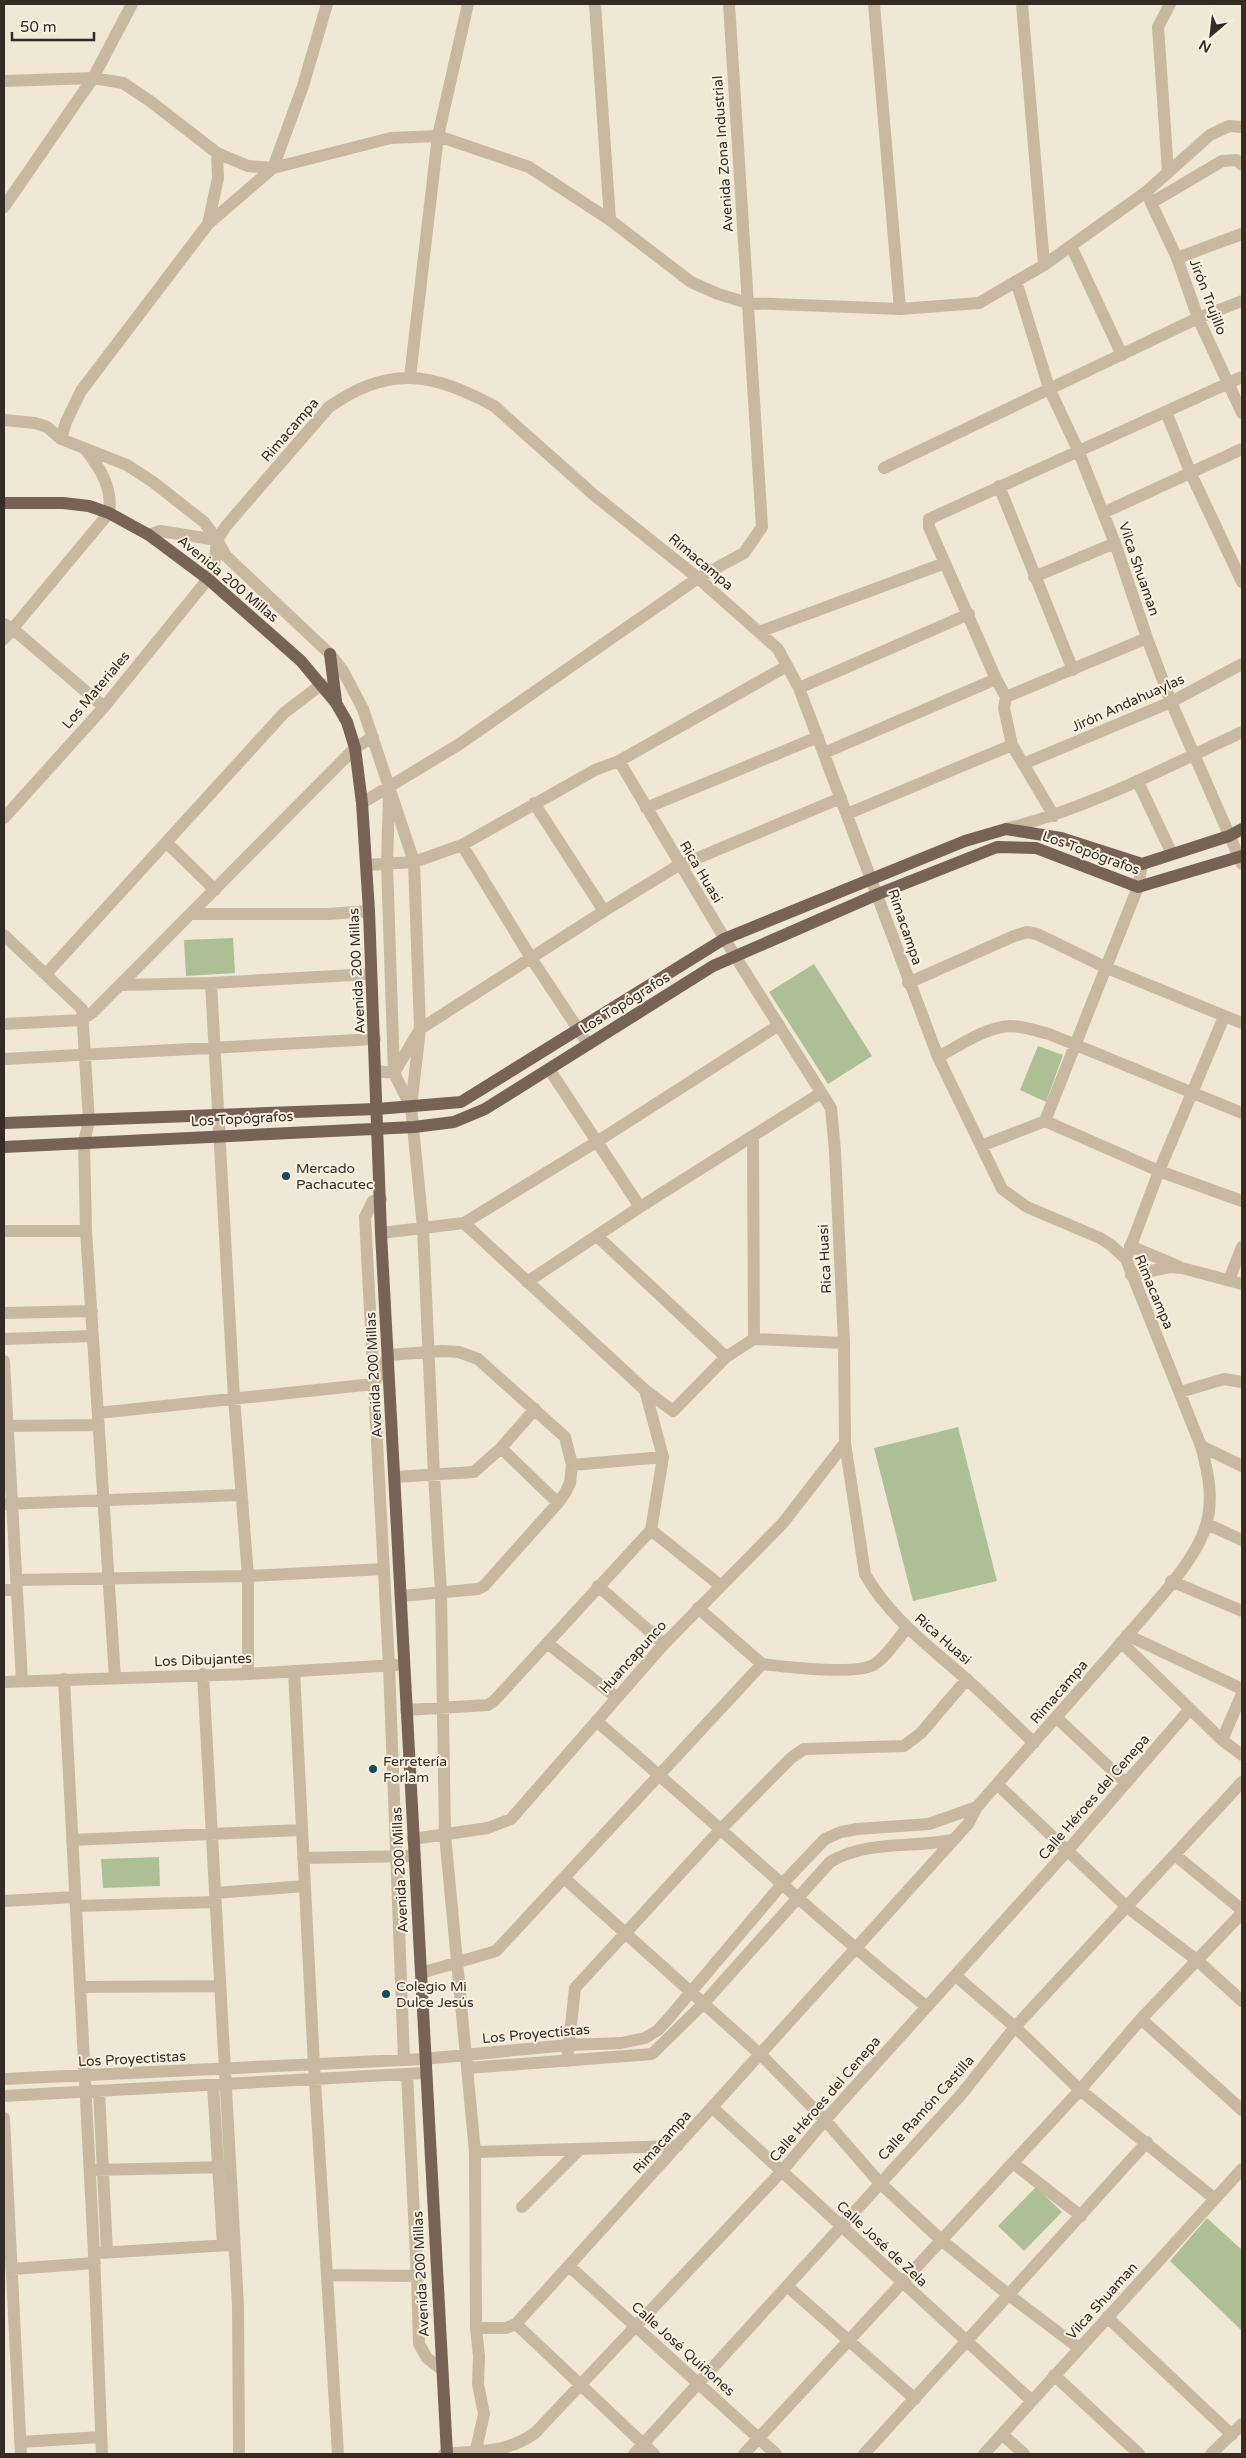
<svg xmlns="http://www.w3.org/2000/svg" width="1246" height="2458" viewBox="0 0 1246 2458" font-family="'Varela Round',sans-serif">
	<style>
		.green { fill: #adc095 }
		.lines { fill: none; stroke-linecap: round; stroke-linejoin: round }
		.minor { stroke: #c9b8a1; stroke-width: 12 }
		.major { stroke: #766355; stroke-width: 12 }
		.poi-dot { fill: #194b56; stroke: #f9f1e1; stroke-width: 2 }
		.labels { text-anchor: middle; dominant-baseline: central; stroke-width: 4; stroke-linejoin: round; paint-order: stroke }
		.street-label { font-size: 14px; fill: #332b24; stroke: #f9f1e1 }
		.poi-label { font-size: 14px; fill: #332b24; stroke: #f9f1e1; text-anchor: start }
	</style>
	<rect width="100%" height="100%" fill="#f1e7d5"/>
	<!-- green -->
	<path class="green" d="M233,938L235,973L186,976L184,940Z
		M814,964L872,1056L828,1084L769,992Z
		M1038,1046L1063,1055L1046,1102L1020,1090Z
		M958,1427L997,1581L913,1601L874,1448Z
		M159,1857L160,1886L103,1888L101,1859Z
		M1036,2187L1062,2212L1024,2251L998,2226Z
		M1207,2218L1242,2250V2331L1170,2261Z"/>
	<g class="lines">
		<!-- minor -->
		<path class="minor" d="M595,4L610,220
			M874,4L900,309
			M1022,4L1044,265
			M4,81L93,78L123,83L150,101L217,153L248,166L273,168L391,138L438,136L529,167L610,220L691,282L718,294L748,303L900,309L979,303L1044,265L1146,192L1210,135L1229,126L1242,127
			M1168,172L1158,27L1170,4
			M1146,192L1177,258L1198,318L1242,413
			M1151,203L1222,161L1237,160L1242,165
			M4,207L93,78L132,4
			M208,224L218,178L217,153
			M1071,246L1122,355
			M1177,258L1242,234
			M1016,281L1049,388L1078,450L1115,543L1147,638L1171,702L1242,864
			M410,377L438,136L468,4
			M1166,412L1191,474L1242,582
			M4,420L35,423L47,427L61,439L127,465L153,482L204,522L217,540
			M61,439L66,422L81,391L208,224L273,168L303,86L327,4
			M884,468L1198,318L1242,301
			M999,486L1073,670
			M1103,513L1242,449
			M149,535L160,531L217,540L226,556L330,654L343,671L363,709L414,862L420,1029L411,1107L423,1228L434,1475L441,1592L445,1835L475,2152L476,2328L479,2356L478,2384L484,2414L475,2454
			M1034,577L1115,543
			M4,624L13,629L104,707
			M759,632L945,563
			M4,639L109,513C113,488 100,468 86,450
			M799,688L969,614
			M1006,697L1147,638
			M824,753L996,679
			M619,761L735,956L831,1108L835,1151L844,1343L845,1443L865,1574C889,1617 929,1646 965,1678C989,1699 1011,1721 1034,1743
			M1023,764L1171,702L1242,664
			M1138,782L1172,854
			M389,797L387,864L394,1073L411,1107
			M362,803L458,745L698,578L744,553L762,527L729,4
			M534,803L604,911
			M646,808L818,737
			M847,814L1012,745
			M1054,816L1012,745L1004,708L1006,697L996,679L929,527V519L1242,377
			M4,818L104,707L208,579L214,567L217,540L226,526L329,407C390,364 432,373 494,406L594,495L698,578L778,649L799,688L938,1057L1002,1189L1027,1207L1100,1238L1111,1245L1126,1259L1201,1446C1208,1472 1214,1498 1206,1525C1197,1559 1155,1603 1132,1630C1081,1690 1028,1748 977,1807L968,1824L516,2324L506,2328H476
			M1006,829C1089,808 1165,768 1242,732
			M167,843L215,890
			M462,845L531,958L588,1044
			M366,865L414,862L462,845L595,770L619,761L787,666
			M190,914H329L369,911
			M4,935L82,1009L89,1121L84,1142L86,1231L115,1678
			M46,974L284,713L322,684
			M211,983L234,1398L248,1576V1674
			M908,983L1014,936L1027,932L1037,934L1107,968L1242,1023
			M120,985L211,983L371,974
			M4,1024L82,1020L93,1012L355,748L373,737
			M938,1057C959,1046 986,1027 1010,1026C1023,1026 1037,1031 1049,1034L1242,1113
			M4,1059L375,1039
			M549,1069L640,1207
			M376,1071L394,1073L420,1029L604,911L674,868L841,798
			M1045,1121L1138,887L1142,864
			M753,1136L754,1339
			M981,1146L1045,1121L1159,1171L1242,1201
			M381,1199L373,1201L365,1217L389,1666L404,2060
			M464,1223L598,1141L779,1025
			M4,1231H86
			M381,1233L464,1223L645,1390L673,1411L726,1357L754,1339L844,1343
			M597,1236L726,1357
			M1130,1246L1178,1266
			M1126,1259L1159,1171L1224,1017
			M1131,1275L1170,1267L1182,1268L1242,1284
			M1229,1280L1242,1247
			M527,1282L640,1207L821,1093
			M4,1313L92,1311
			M4,1339L93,1336
			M4,1361L22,1681
			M1180,1392L1224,1379L1242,1382
			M98,1413L374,1384L389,1355L442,1351L459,1352L478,1359L565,1437L572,1465L570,1483L565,1493L558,1503L484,1586L478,1589L401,1596
			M4,1426L99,1425
			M1201,1446L1242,1466
			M501,1448L558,1503
			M572,1465L663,1457
			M395,1477L474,1472L501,1448L535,1409
			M5,1504L240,1495
			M1207,1524L1242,1540
			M651,1530L721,1586
			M16,1580L248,1576L384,1569
			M1171,1581L1242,1611
			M598,1586L664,1644
			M4,1590H17
			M698,1608L762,1664
			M1127,1635L1242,1689
			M1121,1642L1222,1740L1242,1755
			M547,1643L616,1697
			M294,1671L314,2065L338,2454
			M203,1674L238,2306L239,2454
			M64,1679L94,2253L102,2454
			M4,1682L248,1674L396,1665
			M406,1710L488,1705L494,1701L651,1530L663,1457L645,1390
			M1057,1718L1126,1783
			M596,1721C708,1815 813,1916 927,2007
			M1222,1740L1242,1694
			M997,1784L1127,1907L1198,1961L1242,2001
			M413,1839L488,1828L511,1819L664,1644L783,1523L845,1443
			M72,1840L302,1830
			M1175,1855L1242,1910
			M303,1858L414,1856
			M564,1878L761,2055L825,2120L879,2182L940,2239L1010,2296L1079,2348
			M215,1893L305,1886
			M4,1901L75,1897
			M76,1906L215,1902
			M421,1973L496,1951L762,1664C786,1667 854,1675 873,1665C884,1660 899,1637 907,1628
			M956,1976L1015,2027L1080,2090L1215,2199
			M80,1987L220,1986
			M1141,2019L1242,2110
			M567,2061L575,1988L720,1830L791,1758L804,1749L904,1746L921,1733L967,1679
			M467,2068L652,2054L703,2004L830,1862C867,1840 912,1848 953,1840
			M407,2074L417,2276
			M4,2079L424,2059L568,2045L621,2043L645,2038L658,2030L668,2019L783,1883L825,1839L841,1832L857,1829L929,1824L977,1807
			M213,2085L223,2245
			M99,2092L107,2252
			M4,2096L425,2073
			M713,2108L1032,2401
			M4,2118L21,2454
			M475,2152L678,2146
			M1013,2163L1081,2216
			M95,2170L225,2167
			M522,2207L580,2149
			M99,2253L229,2245
			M569,2266L776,2454
			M12,2269L95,2263
			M328,2275L417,2276L419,2344L427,2358L441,2369
			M787,2286L915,2399
			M1107,2317L1232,2435
			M516,2324L654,2454
			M1054,2375L1139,2454
			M1002,2434L1024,2454
			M20,2442L101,2437
			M444,2454C480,2450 505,2454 535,2433L782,2171L825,2120L1068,1850L1190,1709
			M634,2454L960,2096L1015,2027L1242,1782
			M744,2454L1080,2090L1141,2019L1242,1913
			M864,2454L1147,2142
			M984,2454L1242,2169
			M1211,2454L1242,2424"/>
		<!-- major -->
		<path class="major" d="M4,503H63L89,506L109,513L149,535L208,579L301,661L336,703L347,722L355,748L362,803L369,911L381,1233L447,2454
			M330,654L336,701
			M4,1123L377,1109L461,1102L724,939L965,841L1006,829L1061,838L1142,864L1229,836L1242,829
			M4,1147L414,1127L454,1122L485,1109L713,966L878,894L997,847L1036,848L1138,887L1242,856"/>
	</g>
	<!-- markers -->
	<g class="poi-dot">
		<circle cx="286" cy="1176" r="5"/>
		<circle cx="373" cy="1769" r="5"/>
		<circle cx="386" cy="1994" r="5"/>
	</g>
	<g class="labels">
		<!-- street labels -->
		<g class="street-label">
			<text transform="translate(723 154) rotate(-94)">Avenida Zona Industrial</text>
			<text transform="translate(1208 297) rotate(69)">Jirón Trujillo</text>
			<text transform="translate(290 430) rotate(-49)">Rimacampa</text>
			<text transform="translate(701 562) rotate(40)">Rimacampa</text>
			<text transform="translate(1139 569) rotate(71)">Vilca Shuaman</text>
			<text transform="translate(228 579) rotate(40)">Avenida 200 Millas</text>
			<text transform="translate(96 690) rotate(-50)">Los Materiales</text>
			<text transform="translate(1128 703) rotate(-24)">Jirón Andahuaylas</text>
			<text transform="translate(1091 853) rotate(20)">Los Topógrafos</text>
			<text transform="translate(701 872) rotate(59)">Rica Huasi</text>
			<text transform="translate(905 927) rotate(71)">Rimacampa</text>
			<text transform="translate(357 971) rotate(-93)">Avenida 200 Millas</text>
			<text transform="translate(625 1003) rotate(-32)">Los Topógrafos</text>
			<text transform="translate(242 1119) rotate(-3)">Los Topógrafos</text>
			<text transform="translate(825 1259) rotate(-93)">Rica Huasi</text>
			<text transform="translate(1154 1292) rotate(67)">Rimacampa</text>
			<text transform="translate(374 1375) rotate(-93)">Avenida 200 Millas</text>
			<text transform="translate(943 1639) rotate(41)">Rica Huasi</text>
			<text transform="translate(633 1657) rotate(-48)">Huancapunco</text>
			<text transform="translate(203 1660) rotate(-2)">Los Dibujantes</text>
			<text transform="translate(1059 1692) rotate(-49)">Rimacampa</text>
			<text transform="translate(1094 1797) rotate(-49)">Calle Héroes del Cenepa</text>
			<text transform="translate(400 1870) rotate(-93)">Avenida 200 Millas</text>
			<text transform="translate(536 2034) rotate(-5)">Los Proyectistas</text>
			<text transform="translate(132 2059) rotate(-3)">Los Proyectistas</text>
			<text transform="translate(825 2099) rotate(-49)">Calle Héroes del Cenepa</text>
			<text transform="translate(926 2108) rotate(-48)">Calle Ramón Castilla</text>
			<text transform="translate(662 2142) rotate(-48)">Rimacampa</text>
			<text transform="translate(882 2244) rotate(43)">Calle José de Zela</text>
			<text transform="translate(421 2274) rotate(-93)">Avenida 200 Millas</text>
			<text transform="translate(1102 2301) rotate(-48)">Vilca Shuaman</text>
			<text transform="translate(683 2349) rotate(42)">Calle José Quiñones</text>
		</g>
		<!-- poi labels -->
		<g class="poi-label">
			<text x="296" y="1168">Mercado<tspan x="296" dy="16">Pachacutec</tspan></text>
			<text x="383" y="1761">Ferretería<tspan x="383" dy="16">Forlam</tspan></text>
			<text x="396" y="1986">Colegio Mi<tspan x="396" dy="16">Dulce Jesús</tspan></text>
		</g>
	</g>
	<!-- border -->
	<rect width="1246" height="2458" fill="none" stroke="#332b24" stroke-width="10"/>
	<!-- north arrow -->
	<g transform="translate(1211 35) rotate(208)" stroke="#f9f1e1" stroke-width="4" paint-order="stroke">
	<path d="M0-4L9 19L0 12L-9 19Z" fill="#332b24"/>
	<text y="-8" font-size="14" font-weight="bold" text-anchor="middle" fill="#332b24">N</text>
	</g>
	<!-- scale -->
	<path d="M12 32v8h82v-8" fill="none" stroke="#332b24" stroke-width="2.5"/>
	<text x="20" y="32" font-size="15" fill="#332b24" stroke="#f9f1e1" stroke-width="4" paint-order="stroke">50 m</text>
</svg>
